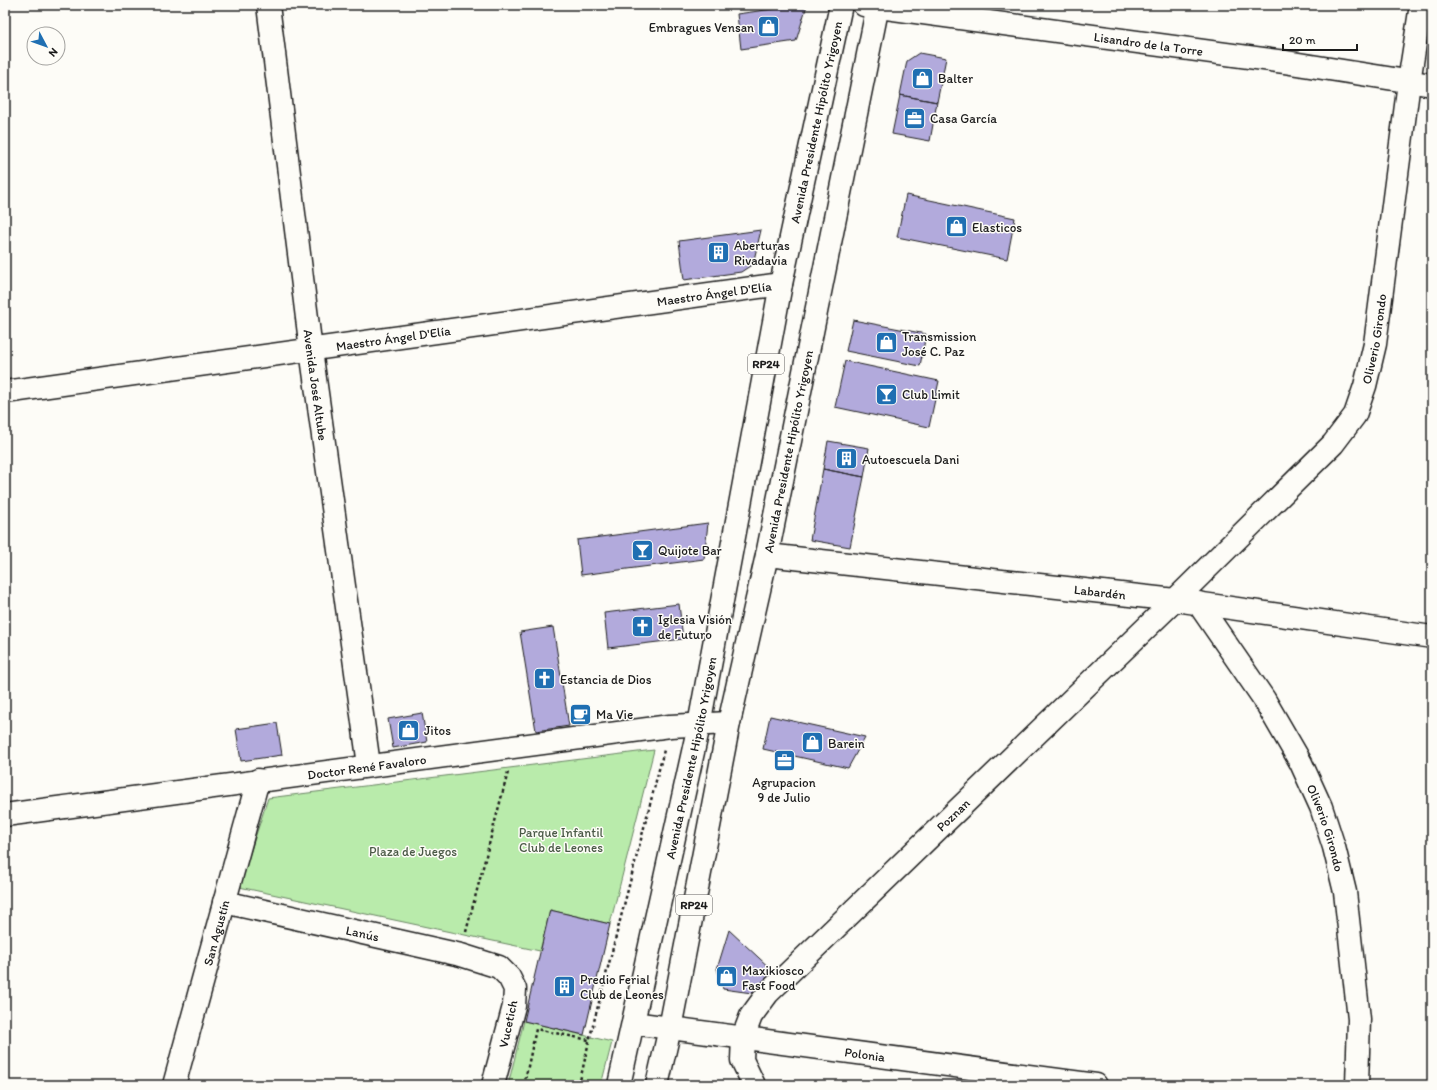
<svg xmlns="http://www.w3.org/2000/svg" width="1437" height="1090" viewBox="0 0 1437 1090" font-family="Itim,sans-serif">
	<style>
		.green { fill: #b9ebab; stroke: #6a8464 }
		.building { fill: #b2aadc; stroke: #1c1c1c }
		.lines { fill: none; stroke-linecap: round; stroke-linejoin: round }
		.street-casing { stroke: #1c1c1c; stroke-width: 25 }
		.secondary-casing { stroke: #1c1c1c; stroke-width: 25 }
		.primary-casing { stroke: #1c1c1c; stroke-width: 25 }
		.path { stroke: #1c1c1c; stroke-width: 2.5; stroke-dasharray: 3 3; stroke-linecap: butt }
		.street { stroke: #fdfcf7; stroke-width: 22 }
		.secondary { stroke: #fdfcf7; stroke-width: 22 }
		.primary { stroke: #fdfcf7; stroke-width: 22 }
		.labels { text-anchor: middle; dominant-baseline: central; stroke-width: 3; stroke-linejoin: round; paint-order: stroke }
		.shield { fill: #fdfcf7; stroke: #605f5e; stroke-width: 1 }
		.shield-label { font-size: 12px; font-weight: bold; fill: #1c1c1c }
		.poi-label { font-size: 13px; fill: #1c1c1c; stroke: #fdfcf7; text-anchor: start }
		.street-label { font-size: 13px; fill: #1c1c1c; stroke: #fdfcf7 }
		.park-label { font-size: 13px; fill: #4b5a47; stroke: #fdfcf7 }
	</style>
	<rect width="100%" height="100%" fill="#fdfcf7"/>
	<filter id="ink" filterUnits="userSpaceOnUse"><feTurbulence type="fractalNoise" baseFrequency=".025" numOctaves="2"/><feDisplacementMap in="SourceGraphic" scale="8" xChannelSelector="R" yChannelSelector="G"/><feConvolveMatrix kernelMatrix="1 2 1 2 8 2 1 2 1" color-interpolation-filters="sRGB"/></filter>
	<g filter="url(#ink)">
		<!-- green -->
		<path class="green" d="M654,750L610,924L550,910L540,951L239,887L268,798Z
			M524,1021L612,1042L601,1085H508Z"/>
		<!-- building -->
		<path class="building" d="M802,5H807L796,41L741,49L737,14Z
			M919,53L946,58L937,102L900,95L907,61Z
			M900,95L937,102L930,141L892,134Z
			M906,195L1015,218L1007,259L897,237Z
			M761,230L753,264L741,272L684,280L679,241Z
			M853,320L926,334L920,366L846,351Z
			M845,361L939,381L929,427L835,407Z
			M828,441L869,448L864,477L823,469Z
			M823,469L864,477L850,547L810,540Z
			M708,523L704,559L581,575L577,540Z
			M679,604L683,639L608,648L604,613Z
			M553,627L569,726L536,731L520,632Z
			M422,713L427,742L393,748L388,719Z
			M770,716L865,737L848,768L763,749Z
			M277,723L282,755L241,761L236,729Z
			M550,910L610,924L584,1035L524,1021Z
			M729,930L773,971L752,993L723,989L717,969Z"/>
		<g class="lines">
			<defs>
				<g id="street">
					<path id="s1" d="M268,5L311,350L369,765"/>
					<path id="s2" d="M864,5L1285,62L1432,85"/>
					<path id="s3" d="M5,392L781,284"/>
					<path id="s4" d="M767,555L1175,600L1432,637"/>
					<path id="s5" d="M1198,603L1264,699L1301,763L1321,807L1334,847L1345,892L1359,1019L1357,1085"/>
					<path id="s6" d="M224,902L461,955L499,967L509,977L515,989L514,1006L493,1085"/>
					<path id="s7" d="M743,1037L751,1016L768,993L1175,600L1333,444L1355,415L1365,386L1375,344L1409,82L1421,5"/>
					<path id="s8" d="M174,1085L258,780"/>
				</g>
				<g id="secondary">
					<path id="s9" d="M5,815L670,726L729,723"/>
					<path id="s10" d="M633,1023L1096,1085"/>
					<path d="M743,1037L742,1060L754,1085"/>
				</g>
				<g id="primary">
					<path id="s11" d="M619,1085L699,725L781,284L841,5"/>
					<path id="s12" d="M657,1085L670,1028L729,723L767,555L878,5"/>
				</g>
			</defs>
			<!-- street casing -->
			<use href="#street" class="street-casing"/>
			<!-- secondary casing -->
			<use href="#secondary" class="secondary-casing"/>
			<!-- primary casing -->
			<use href="#primary" class="primary-casing"/>
			<!-- path -->
			<path class="path" d="M466,932L508,772
				M524,1085L536,1029L589,1040
				M579,1085L590,1037L664,750"/>
			<!-- street -->
			<use href="#street" class="street"/>
			<!-- secondary -->
			<use href="#secondary" class="secondary"/>
			<!-- primary -->
			<use href="#primary" class="primary"/>
		</g>
	</g>
	<!-- icons -->
	<defs>
		<symbol id="shop-square" viewBox="-11 -11 22 22"><rect x="-9" y="-9" width="18" height="18" rx="4" fill="#1f6fb2" stroke="#fdfcf7"/><path d="M-5-2.5h2.3a2.7 3.5 0 0 1 5.4 0H5L5.5 6h-11ZM-1.5-2.5h3a1.5 2.3 0 0 0-3 0Z" fill="#fff"/></symbol>
		<symbol id="office-square" viewBox="-11 -11 22 22"><rect x="-9" y="-9" width="18" height="18" rx="4" fill="#1f6fb2" stroke="#fdfcf7"/><path d="M-6-3h4V-5.5h4V-3h4V5H-6ZM-1-4.5V-3h2v-1.5ZM-6 0V1H6V0Z" fill="#fff"/></symbol>
		<symbol id="building-square" viewBox="-11 -11 22 22"><rect x="-9" y="-9" width="18" height="18" rx="4" fill="#1f6fb2" stroke="#fdfcf7"/><path d="M-4-6H4V6H1V3H-1V6H-4ZM-2.5-4.3h1.7v1.8h-1.7ZM.8-4.3h1.7v1.8H.8ZM-2.5-1h1.7V.8h-1.7ZM.8-1h1.7V.8H.8Z" fill="#fff"/></symbol>
		<symbol id="bar-square" viewBox="-11 -11 22 22"><rect x="-9" y="-9" width="18" height="18" rx="4" fill="#1f6fb2" stroke="#fdfcf7"/><path d="M-6-5H6L.8 .8V4.5H3.5V6h-7V4.5H-.8V.8Z" fill="#fff"/></symbol>
		<symbol id="church-square" viewBox="-11 -11 22 22"><rect x="-9" y="-9" width="18" height="18" rx="4" fill="#1f6fb2" stroke="#fdfcf7"/><path d="M-1.2-6h2.4v3.5h3.3v2.4h-3.3V6h-2.4V-.1h-3.3v-2.4h3.3Z" fill="#fff"/></symbol>
		<symbol id="cafe-square" viewBox="-11 -11 22 22"><rect x="-9" y="-9" width="18" height="18" rx="4" fill="#1f6fb2" stroke="#fdfcf7"/><path d="M-5.5-4.5H6V0H3Q3 3.5 0 3.5H-2.5Q-5.5 3.5-5.5 0ZM3-3.2v2h1.7v-2ZM-6 4.5H4V6H-6Z" fill="#fff"/></symbol>
	</defs>
	<g fill-rule="evenodd">
		<use href="#shop-square" x="756" y="14" width="25" height="25"/>
		<use href="#shop-square" x="910" y="66" width="25" height="25"/>
		<use href="#office-square" x="902" y="106" width="25" height="25"/>
		<use href="#shop-square" x="944" y="214" width="25" height="25"/>
		<use href="#building-square" x="706" y="240" width="25" height="25"/>
		<use href="#shop-square" x="874" y="330" width="25" height="25"/>
		<use href="#bar-square" x="874" y="382" width="25" height="25"/>
		<use href="#building-square" x="834" y="446" width="25" height="25"/>
		<use href="#bar-square" x="630" y="538" width="25" height="25"/>
		<use href="#church-square" x="630" y="614" width="25" height="25"/>
		<use href="#church-square" x="532" y="666" width="25" height="25"/>
		<use href="#cafe-square" x="568" y="702" width="25" height="25"/>
		<use href="#shop-square" x="396" y="718" width="25" height="25"/>
		<use href="#shop-square" x="800" y="730" width="25" height="25"/>
		<use href="#office-square" x="772" y="748" width="25" height="25"/>
		<use href="#shop-square" x="714" y="964" width="25" height="25"/>
		<use href="#building-square" x="552" y="974" width="25" height="25"/>
	</g>
	<g class="labels">
		<!-- shield labels -->
		<g class="shield">
			<rect x="748" y="354" width="36" height="20" rx="3"/>
			<rect x="676" y="895" width="36" height="20" rx="3"/>
		</g>
		<g class="shield-label">
			<text x="766" y="364">RP24</text>
			<text x="694" y="905">RP24</text>
		</g>
		<!-- poi labels -->
		<g class="poi-label">
			<text x="754" y="27" text-anchor="end">Embragues Vensan</text>
			<text x="938" y="78">Balter</text>
			<text x="930" y="118">Casa García</text>
			<text x="972" y="227">Elasticos</text>
			<text x="734" y="245">Aberturas<tspan x="734" dy="15">Rivadavia</tspan></text>
			<text x="902" y="336">Transmission<tspan x="902" dy="15">José C. Paz</tspan></text>
			<text x="902" y="394">Club Limit</text>
			<text x="862" y="459">Autoescuela Dani</text>
			<text x="658" y="550">Quijote Bar</text>
			<text x="658" y="619">Iglesia Visión<tspan x="658" dy="15">de Futuro</tspan></text>
			<text x="560" y="679">Estancia de Dios</text>
			<text x="596" y="714">Ma Vie</text>
			<text x="424" y="730">Jitos</text>
			<text x="828" y="743">Barein</text>
			<text x="784" y="782" text-anchor="middle">Agrupacion<tspan x="784" dy="15">9 de Julio</tspan></text>
			<text x="742" y="970">Maxikiosco<tspan x="742" dy="15">Fast Food</tspan></text>
			<text x="580" y="979">Predio Ferial<tspan x="580" dy="15">Club de Leones</tspan></text>
		</g>
		<!-- street labels -->
		<g class="street-label">
			<text stroke="none"><textPath href="#s2" startOffset="287">Lisandro de la Torre</textPath></text>
			<text stroke="none"><textPath href="#s11" startOffset="983">Avenida Presidente Hipólito Yrigoyen</textPath></text>
			<text stroke="none"><textPath href="#s3" startOffset="716">Maestro Ángel D'Elía</textPath></text>
			<text stroke="none"><textPath href="#s3" startOffset="392">Maestro Ángel D'Elía</textPath></text>
			<text stroke="none"><textPath href="#s7" startOffset="954">Oliverio Girondo</textPath></text>
			<text stroke="none"><textPath href="#s1" startOffset="383">Avenida José Altube</textPath></text>
			<text stroke="none"><textPath href="#s12" startOffset="647">Avenida Presidente Hipólito Yrigoyen</textPath></text>
			<text stroke="none"><textPath href="#s4" startOffset="335">Labardén</textPath></text>
			<text stroke="none"><textPath href="#s11" startOffset="335">Avenida Presidente Hipólito Yrigoyen</textPath></text>
			<text stroke="none"><textPath href="#s9" startOffset="365">Doctor René Favaloro</textPath></text>
			<text stroke="none"><textPath href="#s7" startOffset="308">Poznan</textPath></text>
			<text stroke="none"><textPath href="#s5" startOffset="260">Oliverio Girondo</textPath></text>
			<text stroke="none"><textPath href="#s8" startOffset="158">San Agustín</textPath></text>
			<text stroke="none"><textPath href="#s6" startOffset="142">Lanús</textPath></text>
			<text transform="translate(508 1024) rotate(-78)">Vucetich</text>
			<text stroke="none"><textPath href="#s10" startOffset="234">Polonia</textPath></text>
		</g>
		<!-- park labels -->
		<g class="park-label">
			<text x="561" y="832">Parque Infantil<tspan x="561" dy="15">Club de Leones</tspan></text>
			<text x="413" y="851">Plaza de Juegos</text>
		</g>
	</g>
	<!-- margin -->
	<rect width="1437" height="1090" fill="none" stroke="#fdfcf7" stroke-width="20"/>
	<rect x="10" y="10" width="1417" height="1070" fill="none" stroke="#1c1c1c" stroke-width="1.5" filter="url(#ink)"/>
	<!-- north arrow -->
	<g transform="translate(46 46) rotate(131)"><circle r="19" fill="#fdfcf7" stroke="#a3a29f"/>
	<path d="M0-3L7 15L0 10L-7 15Z" fill="#1f6fb2"/>
	<text y="-6" font-size="11" font-weight="bold" text-anchor="middle" fill="#1c1c1c">N</text>
	</g>
	<!-- scale -->
	<path d="M1283 44v6h74v-6" fill="none" stroke="#1c1c1c" stroke-width="2"/>
	<text x="1289" y="44" font-size="12" fill="#1c1c1c" stroke="#fdfcf7" stroke-width="3" paint-order="stroke">20 m</text>
</svg>
